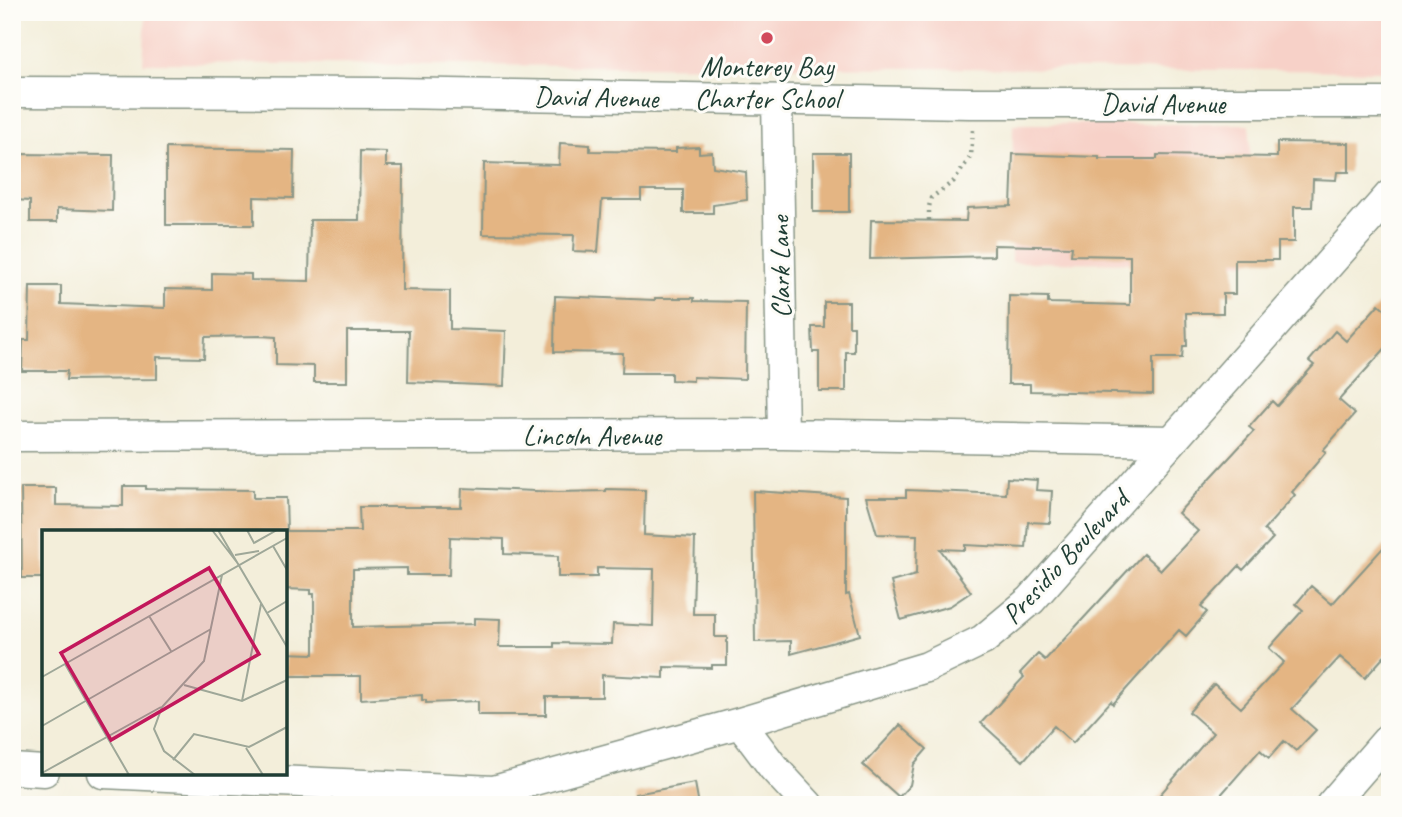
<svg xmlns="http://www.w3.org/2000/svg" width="1402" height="817" viewBox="0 0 1402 817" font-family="Caveat,sans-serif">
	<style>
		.built { fill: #f7d1c8 }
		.building { fill: #e4b583; fill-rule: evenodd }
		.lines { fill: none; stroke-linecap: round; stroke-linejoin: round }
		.street-casing { stroke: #899687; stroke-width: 33 }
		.path { stroke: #899687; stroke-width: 4.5; stroke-dasharray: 2 5; stroke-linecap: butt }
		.street { stroke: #fff; stroke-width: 30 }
		.poi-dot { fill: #d1495b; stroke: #fdfcf7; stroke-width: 2.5 }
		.labels { text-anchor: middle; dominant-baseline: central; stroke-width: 6; stroke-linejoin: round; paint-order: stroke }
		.poi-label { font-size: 28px; fill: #1f3d34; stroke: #fdfcf7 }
		.street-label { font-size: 28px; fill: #1f3d34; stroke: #fdfcf7 }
		.inset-road { fill: none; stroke: #9ea798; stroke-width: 2 }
		.view { fill: #c2185b; fill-opacity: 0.15; stroke: #c2185b; stroke-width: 3.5 }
		.inset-edge { fill: none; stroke: #1f3d34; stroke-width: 3.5 }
	</style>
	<rect width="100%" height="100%" fill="#fdfcf7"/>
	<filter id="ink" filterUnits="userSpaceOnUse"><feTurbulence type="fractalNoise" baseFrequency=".0143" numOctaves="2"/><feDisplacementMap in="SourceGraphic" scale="14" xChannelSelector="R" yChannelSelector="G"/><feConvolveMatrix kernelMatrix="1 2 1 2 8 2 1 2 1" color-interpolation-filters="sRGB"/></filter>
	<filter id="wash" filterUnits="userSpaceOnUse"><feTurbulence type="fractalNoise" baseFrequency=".00686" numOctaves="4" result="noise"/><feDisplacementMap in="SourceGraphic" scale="28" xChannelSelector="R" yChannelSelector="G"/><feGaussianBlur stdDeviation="1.57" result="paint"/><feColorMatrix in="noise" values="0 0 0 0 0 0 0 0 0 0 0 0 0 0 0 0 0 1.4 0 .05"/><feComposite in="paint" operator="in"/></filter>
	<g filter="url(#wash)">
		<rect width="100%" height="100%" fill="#f3eeda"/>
		<!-- built -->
		<path class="built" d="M146,12H1390V71L143,63Z
			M1013,124H1250L1249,263L1011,262Z"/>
		<g id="blocks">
			<!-- building -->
			<path class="building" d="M1277,142L1349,143V172H1337L1336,180L1313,179L1312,207H1294V242H1278V260H1235V294H1223V313H1186L1187,346H1183L1182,358H1153V394L1030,391V384H1008L1009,296L1048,297V303L1130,305V256L1071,255L1072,247L994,245V256L870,259L871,220L966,221L967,208L1011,206L1013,154L1099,157V159H1157V155L1277,157Z
				M560,143L590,145V151L676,152V148L699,147V153L712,152L713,167L746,172L747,200L713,205V213H683V190H641V200H602L598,252L573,251L574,235L483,234L484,163L559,165Z
				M166,148L294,150L293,198L254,197V225H166Z
				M360,151L386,152V166H403L402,290L450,291V329L506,331L504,386L408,382L409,331H347V382H314V366L276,365V337L261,336L205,337L204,358L157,357V379L66,380L67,371H22L23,340H29L30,286H61V304L165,308V289L212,290V273L251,274V280L309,281L310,220H359Z
				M813,153H849V212H813Z
				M15,154L113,155L112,211L57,209V222H30V201L15,200Z
				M555,296L655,300V298H694V301L746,302L745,379L693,377V381L671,380V373H622L623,353L554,352Z
				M824,302H849V326H854V352H846V391H819V352H813L812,327H824Z
				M1379,304L1390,314V343L1339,400L1355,414L1323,450L1326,452L1292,492L1295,495L1264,530L1273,538L1243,570L1239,566L1201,607L1207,612L1186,636L1179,630L1113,704L1111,701L1073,743L1054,726L1023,761L981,723L1024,677L1020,673L1038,654L1045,660L1143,554L1161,570L1198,531L1178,513L1254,431L1249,427L1272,401L1277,406L1314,365L1309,361L1335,331L1346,341Z
				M1007,478L1037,480L1036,490L1052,491L1050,523L1028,522L1026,548L965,545V550L940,549L971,592L950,606L901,620L891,582L916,575L917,535L877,534L866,497H906V490L1006,494Z
				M123,486H146V489L253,490V498H286L287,531H360L359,507H461L462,488L558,492L606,491V489L645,490L644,535L695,538L693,614H715V637H727V665H712V668L664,667V678L602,675V697H546V715H478V701L426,703V700H422V695L361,699V676H285V653L314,654V594H311V590L285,589V532H44V578H22L21,488H56V505L123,506ZM450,537L504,539V554L558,556V577H597V568L654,569L653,626L613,624L612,644L554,643V647H499L500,619L474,618V624L353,627V569L407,568V575H449Z
				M753,491L846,497V595L849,594L860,635L791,654V641L755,642Z
				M1390,540V650L1365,678L1340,657L1292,709L1316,730L1296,751L1284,741L1269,758L1260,750L1212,805H1151L1213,733L1189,712L1214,684L1241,708L1284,662L1269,648L1303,610L1296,604L1311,586L1332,604Z
				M900,725L927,749L914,764L910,785L899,797L863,765Z
				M695,783L699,805H636L635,794Z"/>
		</g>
	</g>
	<g filter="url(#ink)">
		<use href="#blocks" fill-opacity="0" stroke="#899687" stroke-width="2"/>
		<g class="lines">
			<defs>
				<path id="street" d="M12,92L395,93L970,103H1390
					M777,100L783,434
					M12,436L783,434L1172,441
					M740,723L773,767L808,805
					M12,769L44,771
					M103,773L494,791
					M473,805L494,791L740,723L927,667L983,640L1031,600L1390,195
					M1331,805L1390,737"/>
			</defs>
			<!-- street casing -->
			<use href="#street" class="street-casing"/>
			<!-- path -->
			<path class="path" d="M929,220V207L931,198L954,181L971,156L973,130"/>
			<!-- street -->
			<use href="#street" class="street"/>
		</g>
	</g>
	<!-- markers -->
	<circle class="poi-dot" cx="767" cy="38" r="7"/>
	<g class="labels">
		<!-- poi labels -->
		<g class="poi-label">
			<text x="767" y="66">Monterey Bay<tspan x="767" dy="32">Charter School</tspan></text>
		</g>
		<!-- street labels -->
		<g class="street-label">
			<text transform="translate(596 97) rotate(1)">David Avenue</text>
			<text x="1163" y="103">David Avenue</text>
			<text transform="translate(780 267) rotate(-91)">Clark Lane</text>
			<text x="592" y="435">Lincoln Avenue</text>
			<text transform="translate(1065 557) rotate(-47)">Presidio Boulevard</text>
		</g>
	</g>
	<!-- overview -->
	<g transform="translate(42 530)">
		<rect width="245" height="245" fill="#f3eeda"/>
		<path class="inset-road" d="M170,0L197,35M176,0L245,117M205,0L212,13L235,0M231,16L245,40M193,25L217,21M225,83L245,71M107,86L129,121M23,134L87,245M0,147L245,8M142,155L200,171L245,150M200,171L219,74M0,196L169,99M204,218L221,245M131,230L152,204L207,217L245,197M0,243L119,177M153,245L122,221L112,199L120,177L162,131L180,45"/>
		<path class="view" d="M167,38L217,124L69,210L19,123Z"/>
		<rect width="245" height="245" class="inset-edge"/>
	</g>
	<!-- margin -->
	<rect width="1402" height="817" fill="none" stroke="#fdfcf7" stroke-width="42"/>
</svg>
